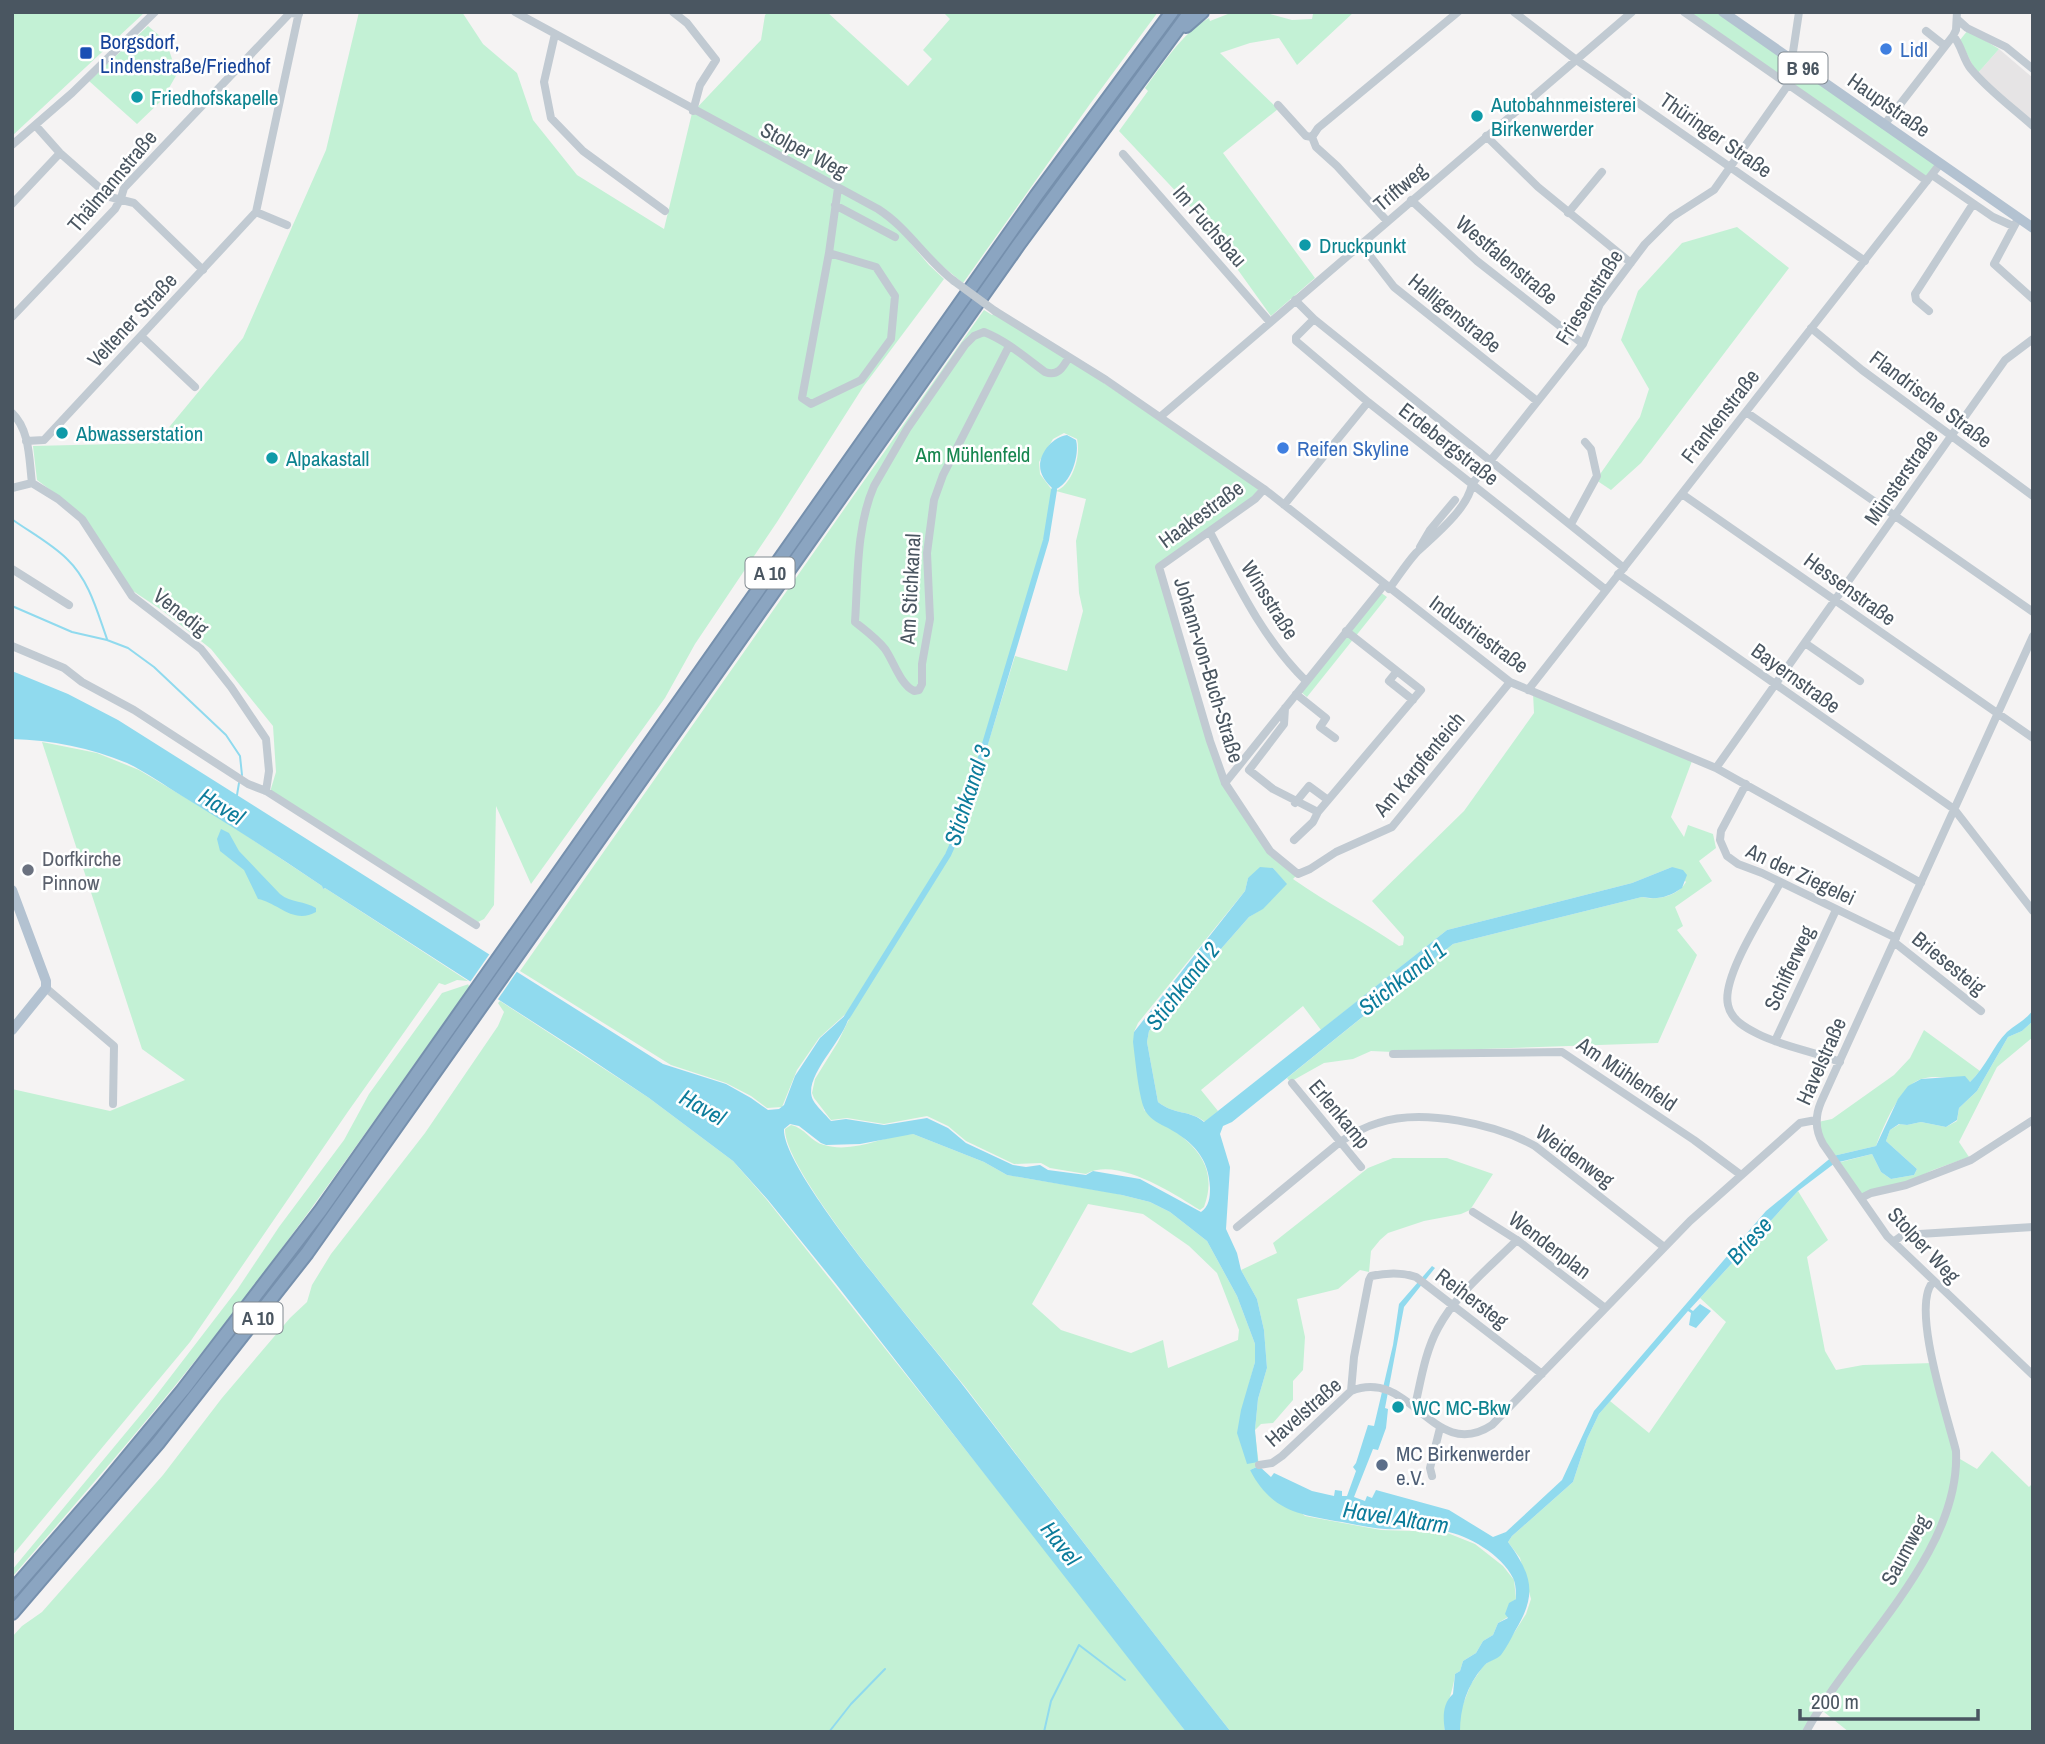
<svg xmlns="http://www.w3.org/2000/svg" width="2045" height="1744" viewBox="0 0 2045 1744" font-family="'Archivo Narrow',sans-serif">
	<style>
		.education { fill: #e6e4e5 }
		.green { fill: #c3f1d5; fill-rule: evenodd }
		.water { fill: #90daee }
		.pier { fill: #f5f3f3 }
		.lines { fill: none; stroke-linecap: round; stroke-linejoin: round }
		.stream { stroke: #90daee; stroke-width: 2 }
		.canal { stroke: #90daee; stroke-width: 6 }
		.highway-casing { stroke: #7690ad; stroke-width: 16 }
		.minor { stroke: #c1cad2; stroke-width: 8 }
		.major { stroke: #b3c2d1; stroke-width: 10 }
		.highway { stroke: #8ba5c1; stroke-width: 12 }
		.minor-bridge { stroke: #c1cad2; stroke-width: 8 }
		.shop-dot { fill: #3f7fe0; stroke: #fff; stroke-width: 2.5 }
		.transit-dot { fill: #1a4fb4; stroke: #fff; stroke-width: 2.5 }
		.culture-dot { fill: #0f9aa8; stroke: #fff; stroke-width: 2.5 }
		.worship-dot { fill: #6b7280; stroke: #fff; stroke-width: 2.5 }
		.service-dot { fill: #5c6f8a; stroke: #fff; stroke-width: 2.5 }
		.labels { text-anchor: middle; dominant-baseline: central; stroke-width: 5; stroke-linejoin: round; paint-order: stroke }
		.shield { fill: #fff; stroke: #808990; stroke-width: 2 }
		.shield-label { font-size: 19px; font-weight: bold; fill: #4a5661 }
		.transit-label { font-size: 21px; fill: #164399; stroke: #fff; text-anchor: start }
		.shop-label { font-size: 21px; fill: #366cbe; stroke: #fff; text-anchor: start }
		.culture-label { font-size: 21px; fill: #0d838f; stroke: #fff; text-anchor: start }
		.street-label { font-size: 21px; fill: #4a5661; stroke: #fff }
		.park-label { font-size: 21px; fill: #17864f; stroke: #fff }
		.worship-label { font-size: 21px; fill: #5b616d; stroke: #fff; text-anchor: start }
		.service-label { font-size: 21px; fill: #4e5e75; stroke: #fff; text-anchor: start }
		.water-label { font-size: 23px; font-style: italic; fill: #0c7c9b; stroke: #fff }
	</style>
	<rect width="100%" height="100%" fill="#f5f3f3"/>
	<!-- education -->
	<path class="education" d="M1999,49L2033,78V123L1977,74Z"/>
	<!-- green -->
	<path class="green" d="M12,12H145L12,136Z
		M359,12H462L483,44L517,73L533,120L577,175L664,229L692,113L761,40L765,15L768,12H827L908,86L932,59L923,50L950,19L943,12H1158L1090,104L963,283L902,233L929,265L944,279L863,387L777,522L695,644L665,698L531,884L496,806L494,905L484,919L478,922L270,792L276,772L273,726L211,649L163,611L133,591L69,504L37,480L33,446L156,443L243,338L326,150Z
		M1233,12H1263L1292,20L1312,19L1313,14L1354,12L1297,65L1279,38L1250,43L1220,53L1278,109L1223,153L1315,278L1271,316L1200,217L1119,131L1148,91L1145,88C1163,64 1182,33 1209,18L1210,21Z
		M1679,12H1716L1794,65L1786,87Z
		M148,26L166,41L177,74L162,100L137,124L89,81Z
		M1968,30L1999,49L1977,74L1960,40Z
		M1796,66L1937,165L1923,182L1789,85Z
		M1737,227L1789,268L1641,463L1611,490L1596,480L1640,417L1649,389L1621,340L1638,291L1682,243Z
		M984,310L992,315L995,313L1069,359L1259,489L1252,497L1158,570L1208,742L1254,830L1297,875L1293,879C1327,903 1364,922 1399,946L1403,945L1404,937L1372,901L1464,811L1534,713L1533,693L1692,761L1671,817L1684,837L1688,825L1713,834L1716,848L1699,861L1712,881L1675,907L1683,926L1677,930L1697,955L1658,1043L1393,1052L1371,1051L1353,1059L1324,1063L1290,1082L1287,1078L1453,944L1642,897C1657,901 1678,896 1686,882L1672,867L1632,883L1447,930L1321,1030L1303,1006L1201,1090L1218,1111L1205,1122C1191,1110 1174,1115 1158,1102L1147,1042L1149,1031L1249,917L1262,909L1286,884L1273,868L1248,878L1245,891L1138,1023L1134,1032L1144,1110C1179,1134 1223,1156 1204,1207L1200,1210C1174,1194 1117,1156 1086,1174L1050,1168L1041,1163L1014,1164L966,1141L948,1126L927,1116L884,1124L847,1118L831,1120L814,1098L812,1093L815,1079L838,1042L853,1011L957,843L970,811L975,786L1015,656L1067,671L1083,611L1079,593L1076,541L1086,499L1056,491C1073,484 1081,455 1077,439L1064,433L1053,439L1039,462L1040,474L1052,490L1044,539L971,785L966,808L947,855L850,1010L819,1038L797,1070L782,1107L767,1108L751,1096L726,1083L671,1065L520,971Z
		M1380,592L1387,597L1307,697L1300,691Z
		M42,742L97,753L139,770L226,822L322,886L323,889L325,888L468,981L457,980L445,985L439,983L347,1113L190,1342L12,1556V1089L110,1111L185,1080L142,1049Z
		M472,983C397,1088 324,1194 246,1296C172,1393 92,1485 12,1577V1570L148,1406L237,1290L279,1227L344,1140L369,1094L442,993Z
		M500,1001L649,1098L733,1161L767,1200L1085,1600L1186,1732H12V1637L22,1626L42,1612L163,1475L222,1398L290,1318L307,1302L312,1285L331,1254L425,1133L498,1026L504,1012L498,1003Z
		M2033,1021V1037L1997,1067L1959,1142L1969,1157L1933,1170L1900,1186L1861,1196L1837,1163L1872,1154L1881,1172L1891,1179L1914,1175L1917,1169L1886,1141L1890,1130L1900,1124L1907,1125L1921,1122L1946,1127L1957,1121L1959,1108L1977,1091L2008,1037L2022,1031Z
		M1924,1030L1980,1071L1970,1082C1955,1079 1936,1074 1921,1079C1900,1086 1883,1127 1876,1146L1833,1156L1820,1137L1818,1122L1832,1119L1894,1075L1910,1058Z
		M791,1125C805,1128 811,1142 824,1145C854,1154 884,1135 913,1134L984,1162L1007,1175L1114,1193L1150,1202L1170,1212L1207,1241L1237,1296L1255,1344V1362L1249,1384L1259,1466L1250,1470L1305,1516L1381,1530L1445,1532L1475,1544L1503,1566L1514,1580L1516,1599L1509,1604L1508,1617L1498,1623L1493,1635L1483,1641L1476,1653L1463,1661L1460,1671L1455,1674C1453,1695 1442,1712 1445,1732H1231C1141,1618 1053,1503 966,1388C931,1343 784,1175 785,1129ZM1088,1204L1143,1214L1189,1246L1217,1273L1239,1330L1238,1340L1168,1368L1163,1340L1131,1353L1061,1330L1032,1304Z
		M1393,1158H1447L1493,1174L1470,1210L1461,1214L1424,1221L1388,1233L1380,1240L1371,1251L1369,1272L1360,1270L1338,1289L1297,1299L1305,1337L1303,1370L1293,1381V1400L1273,1423L1261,1424L1255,1430L1258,1399L1267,1368L1264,1330L1257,1299L1241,1270L1277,1253L1273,1243L1368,1168Z
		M1798,1191L1828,1240L1807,1257L1825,1351L1836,1370L1863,1365L1934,1363L1960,1459L1977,1469L1992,1451L2029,1487L2033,1483V1732H1849L1819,1708L1806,1732H1460V1712L1471,1684L1484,1665L1500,1655L1526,1614L1531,1599L1520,1558L1508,1542L1512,1536L1573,1482L1587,1439L1599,1414L1610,1401L1649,1433L1726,1322L1700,1298Z"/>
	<!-- water -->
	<path class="water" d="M1067,435L1076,440C1080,455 1071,485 1054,490C1049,485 1043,479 1041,472C1036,456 1052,437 1067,435Z
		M12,671L68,694L118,720L663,1064L726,1084L751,1098L768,1110L779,1109L784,1105L795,1076L820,1038L850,1011C849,1037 801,1076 813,1100C817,1107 825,1114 831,1121L846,1119L884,1125L927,1118L948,1128L966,1143L1013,1165L1026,1167L1040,1165L1048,1170L1086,1175L1093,1171L1140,1179L1201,1212C1209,1206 1210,1198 1210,1188C1209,1158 1193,1142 1168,1128C1160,1124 1151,1120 1146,1112C1139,1102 1135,1057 1133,1042L1134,1032L1245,891L1248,878L1260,867L1273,868L1287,884L1263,909L1249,917L1149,1031L1147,1042L1158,1102C1174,1115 1191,1110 1204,1122L1447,930L1632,883L1672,867L1683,870L1687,875L1682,888C1669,897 1658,900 1642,897L1453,944L1232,1122L1223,1126L1220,1134L1230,1167L1226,1229L1237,1253L1241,1270L1257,1299L1264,1330L1267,1368L1258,1399L1255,1430L1258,1462L1247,1464L1237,1433L1241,1410L1255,1362V1344L1237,1296L1207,1241L1170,1212L1150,1202L1122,1195L1007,1175L984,1162L913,1134L860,1144L826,1145L821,1143L799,1126L790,1124L784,1129C782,1173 932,1344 965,1388C1053,1503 1141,1618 1231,1732H1186L836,1284L768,1200L733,1161L649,1098L580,1052L325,888L323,889L322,886C276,855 230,825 182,796C164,785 146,772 127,763C91,748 51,740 12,739Z
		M221,829L229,833L239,851L280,894C291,903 305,901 316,908V912C293,925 277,902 258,899L244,870L220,851L217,839Z
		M2033,1010V1021L2022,1031L2008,1037L1977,1091L1959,1108L1957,1120L1946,1127L1921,1122L1907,1125L1899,1124L1890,1130L1886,1141L1917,1169L1914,1175L1891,1179L1881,1172L1872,1154L1835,1163L1798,1191L1690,1309L1693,1311L1700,1304L1711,1311L1696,1328L1689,1325L1691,1313L1688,1311L1599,1414L1587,1439L1573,1482L1512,1536L1508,1542C1533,1576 1537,1595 1515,1631C1511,1639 1506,1648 1501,1655C1496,1660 1487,1661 1483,1667C1467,1685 1460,1708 1460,1732H1445C1443,1718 1442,1704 1453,1694L1455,1674L1460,1671L1463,1661L1476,1653L1483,1641L1493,1635L1498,1623L1508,1618L1505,1614L1509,1603L1516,1599C1516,1592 1516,1584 1513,1578C1502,1555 1468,1535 1444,1531C1425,1527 1404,1530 1385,1529C1371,1528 1356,1525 1342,1522C1300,1515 1271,1511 1250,1470L1259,1466L1271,1477L1274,1473L1312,1491L1334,1496L1335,1490L1342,1491V1496H1347L1356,1471L1353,1467L1356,1463L1368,1425L1374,1426L1393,1345L1399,1304L1432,1266L1435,1268L1404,1307L1385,1408L1388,1409L1386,1428L1378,1450L1373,1449L1354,1497L1365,1501L1367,1496L1372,1498L1376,1490L1449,1510L1493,1537L1506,1532L1562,1480L1594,1411L1766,1211L1833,1156L1876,1146L1898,1099L1908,1086L1921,1079L1965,1076L1970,1082C1986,1067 1993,1046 2007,1032C2016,1024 2026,1020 2033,1010Z"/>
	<!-- pier -->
	<path class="pier" d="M491,952L518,970L496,1002L468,985Z"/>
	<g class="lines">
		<!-- stream -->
		<path class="stream" d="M13,520C30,532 52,544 67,559C89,580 97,611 107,639
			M12,606L72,632L107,640L128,648L154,667L226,735L240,756L242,775
			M237,795L239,783
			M829,1732L851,1704L885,1669
			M1044,1732L1051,1701L1079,1645L1125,1680"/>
		<!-- canal -->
		<path class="canal" d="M847,1017L948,855L968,810L973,784L1046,540L1054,490"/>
		<defs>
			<path id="highway" d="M1186,26L1202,12
				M12,1591L101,1489L183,1390L321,1210L1036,196L1172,12
				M12,1613L158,1443L307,1253L1019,244L1190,12"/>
		</defs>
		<!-- highway casing -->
		<use href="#highway" class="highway-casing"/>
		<!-- minor -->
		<path class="minor" d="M515,12L878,209C908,228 926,260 954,281
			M673,12L687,23L716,60L700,85L693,111
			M1514,12L1575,59L1865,261
			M1684,12L1927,181
			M1957,19L1967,28L2006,47L2033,69
			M1926,31L1945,46
			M555,34L544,82L551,118L583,151L665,211
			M1953,36C1961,43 1963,60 1971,69C1988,90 2013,108 2033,126
			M1789,58L1793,52L1799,12
			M1278,105L1306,136L1312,137L1316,147L1337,166L1387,221
			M1884,125L1953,36L1956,30L1957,12
			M36,126L60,153L110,197L134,203L203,270
			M1486,136L1538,187L1631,263
			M1312,137L1318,128L1458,12
			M12,145L72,93L155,12
			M1123,154L1270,322
			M1932,175L1993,217L2013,226
			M1411,200L1477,261L1583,344
			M12,204L60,153
			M835,205L895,237
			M256,212L287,225
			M1568,213L1602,172
			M2018,219L1994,264L2033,299
			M1360,243L1394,287L1537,401
			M829,253L802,398L811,404L861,380L891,339L895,296L876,267L829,253L838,188
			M1295,300L1314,319L1624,568
			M995,311L1106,380L1264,489L1510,682L1716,768L1921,883
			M1929,311L1916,300L1915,294L1973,204
			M12,317L115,209L121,198L124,188L290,13L299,14
			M1314,319L1296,337V341L1368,402L1606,590
			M1811,328L1862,370L2033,496
			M141,336L195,387
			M1009,346L943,475L934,500L927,553L930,619L922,664V684L919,690L914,691C900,684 894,662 885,649C876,638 866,631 855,622C858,578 856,527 874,486L907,429L965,345L974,336L984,332C1007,341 1026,358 1045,372C1058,377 1063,367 1069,357
			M1746,412L2033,612
			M12,413C30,430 29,459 32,483L58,499L82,519L132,596L201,649L231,687L266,739L269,771L266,791
			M1160,417L1632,12
			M26,441L44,440L256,212L299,12
			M12,488L32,483
			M1264,489L1255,499L1159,567L1210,741L1225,783L1270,851L1298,874L1310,869L1336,852L1392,827L1510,682
			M1682,494L2033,738
			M1284,505L1368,402
			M1571,524L1597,476L1591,449L1585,442
			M1210,532C1237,584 1263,639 1306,681
			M1420,547L1430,530L1455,500
			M12,569L69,605
			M1618,574L1954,809L2033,911
			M1389,589C1398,577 1406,564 1416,553C1434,536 1468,509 1472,484L1583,344L1600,304L1645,244L1672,217L1714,190L1788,85L1796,63
			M2033,636L1821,1102C1815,1116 1815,1130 1823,1144L1887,1236L2033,1375
			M1805,643L1860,681
			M12,646L64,668L82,682L134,710L248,784L266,791L476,925
			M1397,671L1389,681L1413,700
			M1528,690L1940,164
			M1296,694L1326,718L1320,727L1335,738
			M1285,708L1284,724L1249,770L1273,789L1318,812L1421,690L1346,631
			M1716,768L2005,360L2033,339
			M1225,783L1384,585
			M1746,784L1721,831L1720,840L1727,856L1738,864L1762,873L1896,938
			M1295,803L1309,786L1328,800
			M1294,840L1313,822L1318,812
			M1780,883C1766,910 1721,977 1728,1005C1731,1020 1746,1028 1758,1034C1784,1047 1813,1051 1840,1062
			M1894,942L1981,1011
			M46,988L114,1046L113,1104
			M1775,1041L1836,910
			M1393,1054L1562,1052L1694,1140L1741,1175
			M1292,1083L1361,1167
			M1861,1198L1871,1193L1906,1185L1971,1160L2033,1120
			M1473,1212L1517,1240L1605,1308
			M1237,1227L1340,1142C1352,1134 1364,1127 1378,1123C1422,1108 1496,1124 1535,1146L1664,1247
			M1893,1242L1903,1235L2033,1227
			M1351,1391L1354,1357L1369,1280L1371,1276C1385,1273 1402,1272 1416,1277L1542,1374
			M1415,1406C1421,1380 1425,1352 1438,1328C1456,1294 1490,1267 1517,1240
			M1259,1465L1272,1463L1282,1456L1351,1391C1411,1366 1433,1464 1492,1425L1690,1221L1800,1123L1816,1120
			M1432,1476L1430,1468L1440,1428
			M1806,1732C1851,1647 1961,1554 1956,1451C1948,1418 1910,1306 1933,1282"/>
		<!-- major -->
		<path class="major" d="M1723,12L2033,228
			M12,890L46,981V988L12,1030"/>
		<!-- highway -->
		<use href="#highway" class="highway"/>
		<!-- minor-bridge -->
		<path class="minor-bridge" d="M954,281L995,311"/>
	</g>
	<!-- markers -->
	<g class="shop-dot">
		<circle cx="1886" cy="49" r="7"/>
		<circle cx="1283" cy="448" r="7"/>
	</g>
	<rect class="transit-dot" x="79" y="46" width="14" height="14" rx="3.5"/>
	<g class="culture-dot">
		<circle cx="137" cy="97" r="7"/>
		<circle cx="1477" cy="116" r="7"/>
		<circle cx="1305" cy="245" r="7"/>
		<circle cx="62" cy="433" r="7"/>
		<circle cx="272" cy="458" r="7"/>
		<circle cx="1398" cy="1407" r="7"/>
	</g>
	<circle class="worship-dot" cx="28" cy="870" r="7"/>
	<circle class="service-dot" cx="1382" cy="1465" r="7"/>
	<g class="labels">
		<!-- shield labels -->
		<g class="shield">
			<rect x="1778.5" y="52.5" width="49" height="31" rx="5"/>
			<rect x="745.5" y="557.5" width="49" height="31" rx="5"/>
			<rect x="233.5" y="1302.5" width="49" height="31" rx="5"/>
		</g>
		<g class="shield-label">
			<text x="1803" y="68">B 96</text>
			<text x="770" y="573">A 10</text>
			<text x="258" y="1318">A 10</text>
		</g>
		<!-- transit labels -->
		<g class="transit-label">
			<text x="100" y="41">Borgsdorf,<tspan x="100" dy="24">Lindenstraße/Friedhof</tspan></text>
		</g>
		<!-- shop labels -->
		<g class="shop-label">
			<text x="1900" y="49">Lidl</text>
			<text x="1297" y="448">Reifen Skyline</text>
		</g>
		<!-- culture labels -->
		<g class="culture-label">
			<text x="151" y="97">Friedhofskapelle</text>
			<text x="1491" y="104">Autobahnmeisterei<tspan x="1491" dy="24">Birkenwerder</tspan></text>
			<text x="1319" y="245">Druckpunkt</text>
			<text x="76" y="433">Abwasserstation</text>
			<text x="286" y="458">Alpakastall</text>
			<text x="1412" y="1407">WC MC-Bkw</text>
		</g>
		<!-- street labels -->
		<g class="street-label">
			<text transform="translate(1889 105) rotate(35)">Hauptstraße</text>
			<text transform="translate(1716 135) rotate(35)">Thüringer Straße</text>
			<text transform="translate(804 150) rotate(28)">Stolper Weg</text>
			<text transform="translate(112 181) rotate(-50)">Thälmannstraße</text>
			<text transform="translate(1400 187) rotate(-40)">Triftweg</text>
			<text transform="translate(1210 226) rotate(49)">Im Fuchsbau</text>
			<text transform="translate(1507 260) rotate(40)">Westfalenstraße</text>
			<text transform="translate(1589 297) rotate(-58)">Friesenstraße</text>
			<text transform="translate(1455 313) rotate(39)">Halligenstraße</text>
			<text transform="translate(132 320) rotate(-47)">Veltener Straße</text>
			<text transform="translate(1931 399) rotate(37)">Flandrische Straße</text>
			<text transform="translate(1720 416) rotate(-52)">Frankenstraße</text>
			<text transform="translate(1449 444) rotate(38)">Erdebergstraße</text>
			<text transform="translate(1901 477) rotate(-55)">Münsterstraße</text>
			<text transform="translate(1201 514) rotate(-36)">Haakestraße</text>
			<text transform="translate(910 589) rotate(-87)">Am Stichkanal</text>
			<text transform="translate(1850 589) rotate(36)">Hessenstraße</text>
			<text transform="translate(1270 600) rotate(58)">Winsstraße</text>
			<text transform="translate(181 612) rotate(38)">Venedig</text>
			<text transform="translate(1479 634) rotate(36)">Industriestraße</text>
			<text transform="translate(1209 670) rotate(73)">Johann-von-Buch-Straße</text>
			<text transform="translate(1796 678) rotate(36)">Bayernstraße</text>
			<text transform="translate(1419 764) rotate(-50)">Am Karpfenteich</text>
			<text transform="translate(1801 874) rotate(25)">An der Ziegelei</text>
			<text transform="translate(1949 963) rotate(39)">Briesesteig</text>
			<text transform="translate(1789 968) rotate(-65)">Schifferweg</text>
			<text transform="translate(1821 1061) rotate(-66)">Havelstraße</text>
			<text transform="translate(1627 1074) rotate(34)">Am Mühlenfeld</text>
			<text transform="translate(1340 1114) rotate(50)">Erlenkamp</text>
			<text transform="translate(1575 1156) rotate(36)">Weidenweg</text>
			<text transform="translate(1550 1245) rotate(37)">Wendenplan</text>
			<text transform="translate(1924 1245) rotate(47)">Stolper Weg</text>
			<text transform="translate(1472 1298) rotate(37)">Reihersteg</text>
			<text transform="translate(1303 1412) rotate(-41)">Havelstraße</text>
			<text transform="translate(1905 1550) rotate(-61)">Saumweg</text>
		</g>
		<!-- park labels -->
		<g class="park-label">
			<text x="973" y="454">Am Mühlenfeld</text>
		</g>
		<!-- worship labels -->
		<g class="worship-label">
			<text x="42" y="858">Dorfkirche<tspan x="42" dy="24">Pinnow</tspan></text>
		</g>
		<!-- service labels -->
		<g class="service-label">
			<text x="1396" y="1453">MC Birkenwerder<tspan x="1396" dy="24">e.V.</tspan></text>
		</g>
		<!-- water labels -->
		<g class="water-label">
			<text transform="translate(967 795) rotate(-72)">Stichkanal 3</text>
			<text transform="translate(222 806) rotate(32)">Havel</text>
			<text transform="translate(1402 978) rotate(-38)">Stichkanal 1</text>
			<text transform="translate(1182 986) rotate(-52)">Stichkanal 2</text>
			<text transform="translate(703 1107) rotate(30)">Havel</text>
			<text transform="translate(1749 1240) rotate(-48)">Briese</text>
			<text transform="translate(1396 1517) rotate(9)">Havel Altarm</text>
			<text transform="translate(1061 1543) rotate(52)">Havel</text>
		</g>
	</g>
	<!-- border -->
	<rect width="2045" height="1744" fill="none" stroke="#4a5661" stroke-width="28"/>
	<!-- scale -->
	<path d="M1800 1709v10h178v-10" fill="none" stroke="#4a5661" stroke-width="3.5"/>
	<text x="1811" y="1709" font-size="21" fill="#4a5661" stroke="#ffffff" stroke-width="5" paint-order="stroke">200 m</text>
</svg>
